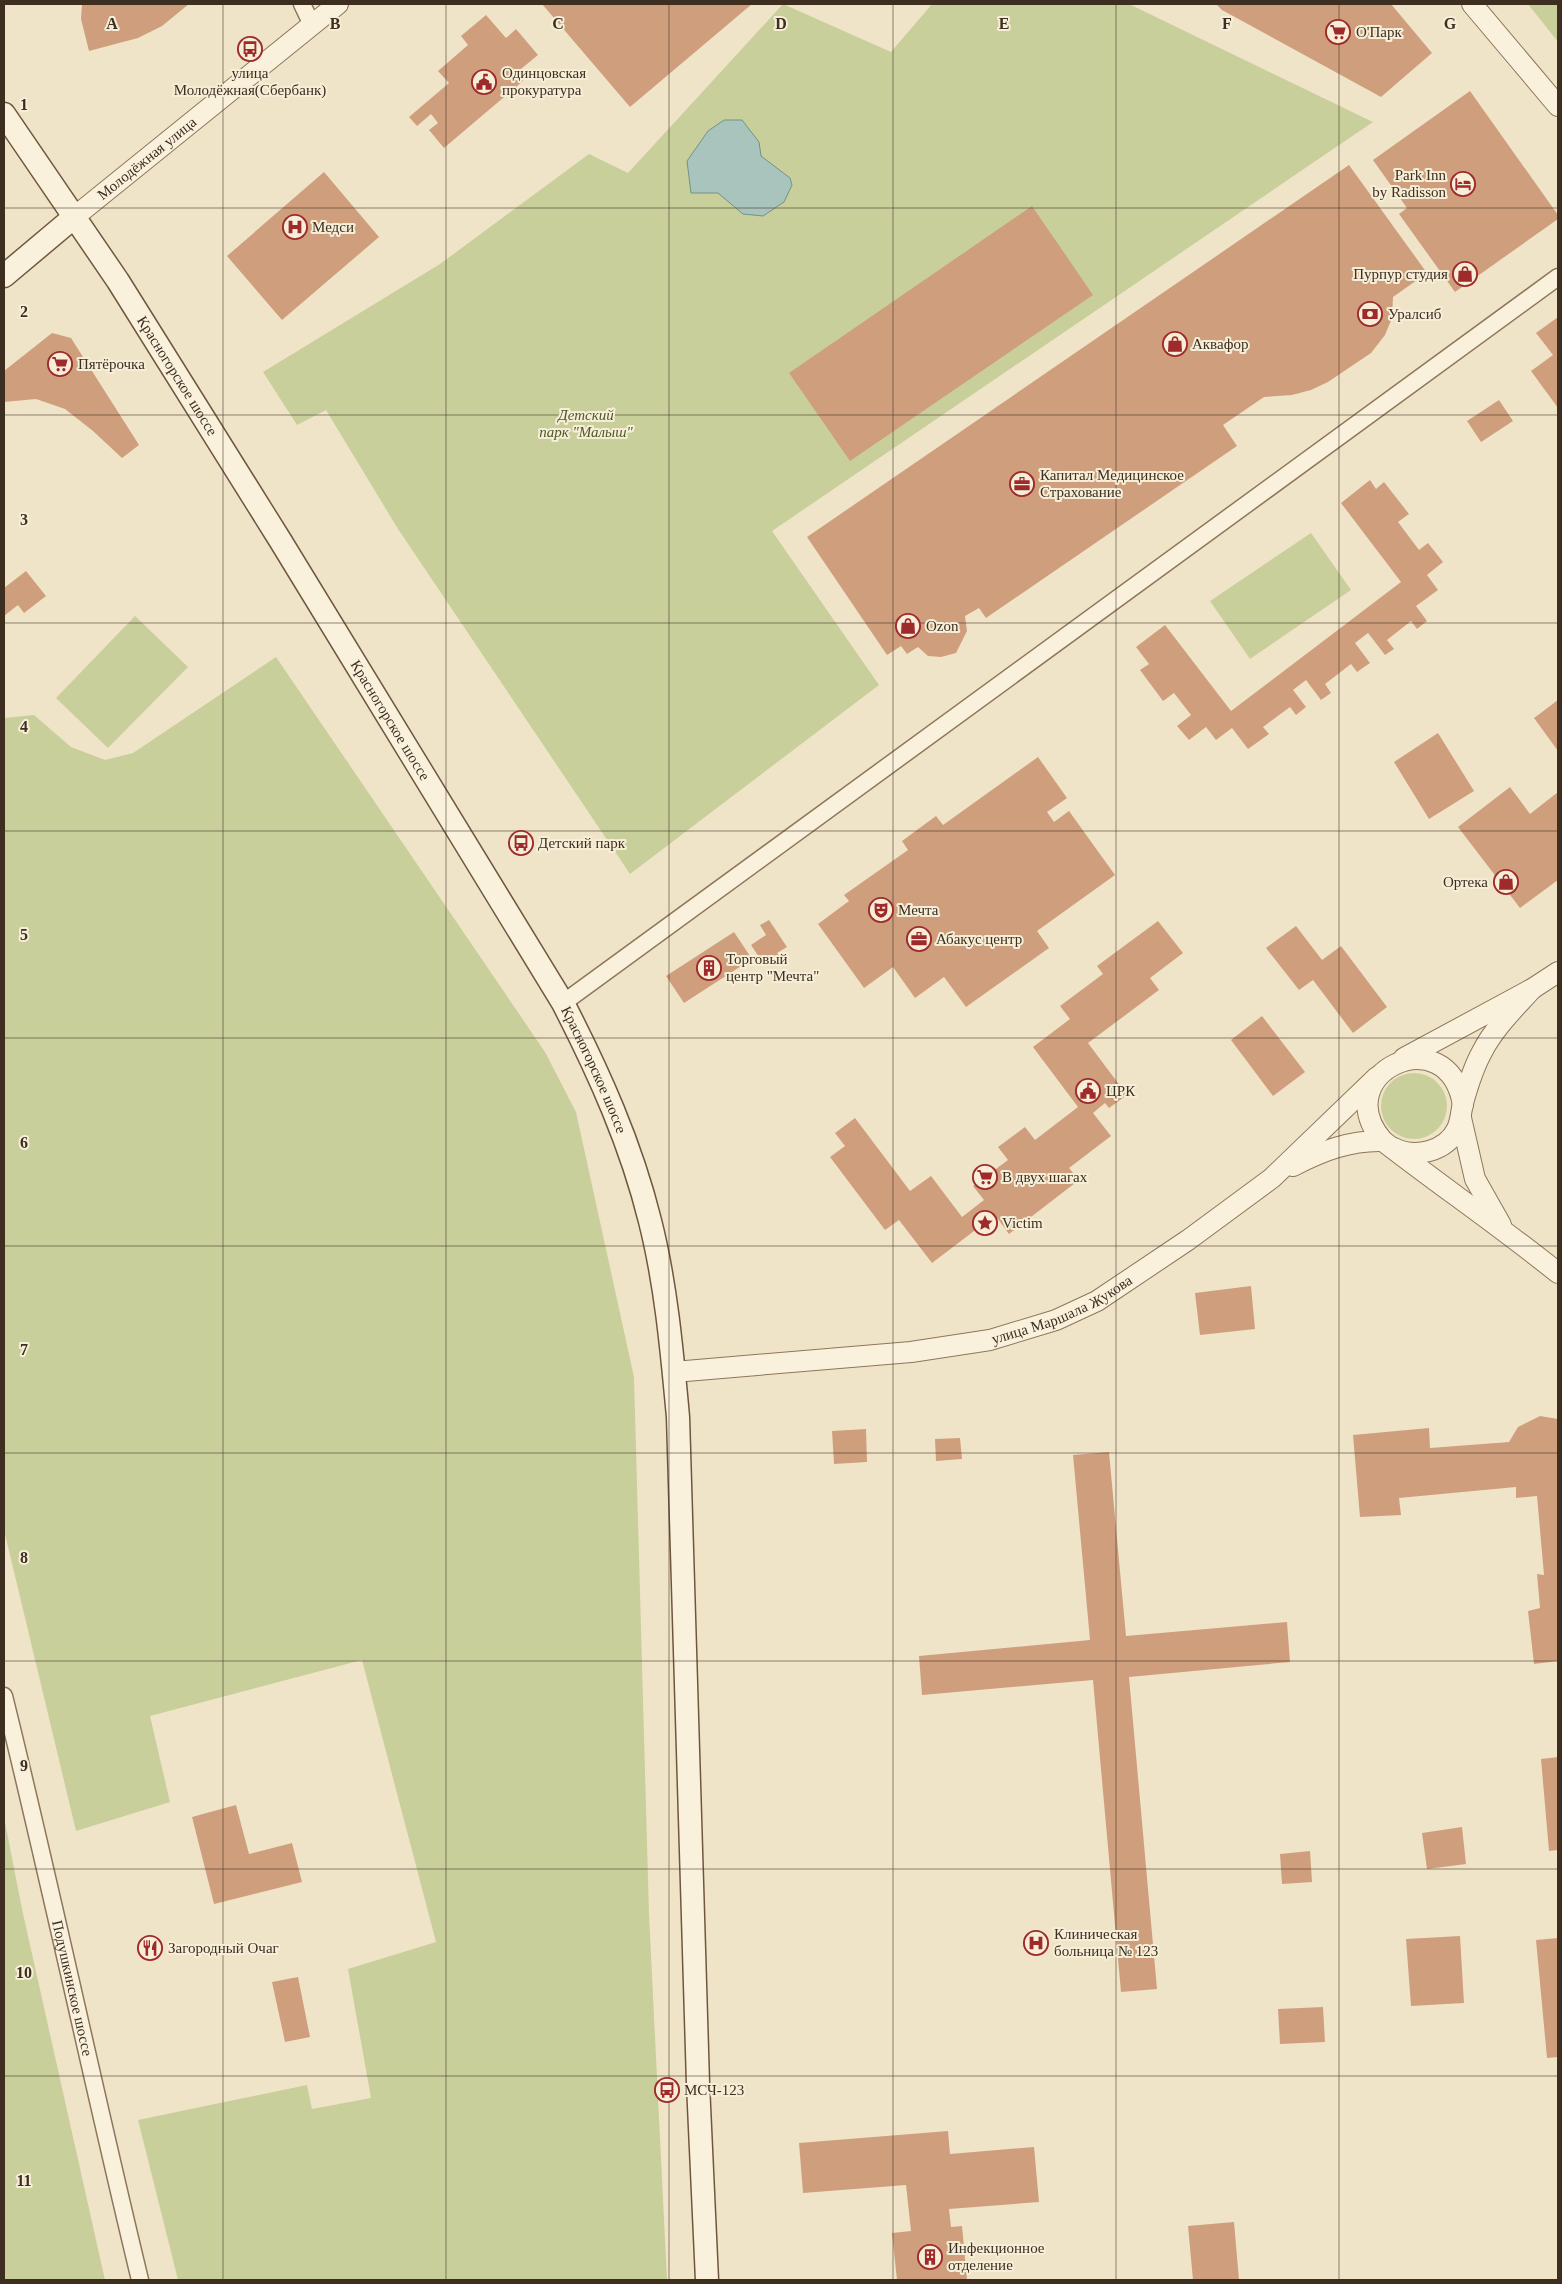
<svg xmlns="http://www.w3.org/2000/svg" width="1562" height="2284" viewBox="0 0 1562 2284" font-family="Georgia,serif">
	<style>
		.green { fill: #c9cf9b }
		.water { fill: #a9c4bc; stroke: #6f938a }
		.building { fill: #cf9f7d }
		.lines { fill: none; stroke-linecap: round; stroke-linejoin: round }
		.minor-casing { stroke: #8d765c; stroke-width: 19 }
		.tertiary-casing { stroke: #8d765c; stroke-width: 22 }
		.secondary-casing { stroke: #6f573f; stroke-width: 25 }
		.minor { stroke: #faf1dc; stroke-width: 16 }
		.tertiary { stroke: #faf1dc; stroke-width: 20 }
		.secondary { stroke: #faf1dc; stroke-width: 22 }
		.grid { fill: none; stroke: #3d2e20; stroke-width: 1; stroke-opacity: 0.55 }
		.labels { text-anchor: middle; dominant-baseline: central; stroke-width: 4; stroke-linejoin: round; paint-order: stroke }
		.poi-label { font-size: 15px; fill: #3d2e20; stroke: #f7eed8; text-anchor: start }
		.street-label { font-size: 15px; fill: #3d2e20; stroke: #f7eed8 }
		.park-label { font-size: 15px; font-style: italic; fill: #4d5a26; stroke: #f7eed8 }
		.grid-label { font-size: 16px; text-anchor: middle; font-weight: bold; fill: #3d2e20; stroke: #f7eed8; stroke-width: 4; stroke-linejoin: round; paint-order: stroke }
	</style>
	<rect width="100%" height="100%" fill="#f0e4c8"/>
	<!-- green -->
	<path class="green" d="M783,4L891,52L932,4H1129L1373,122L772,531L879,685L630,874L398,529L326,410L297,425L263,372L440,264L589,154L628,173Z
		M1528,4H1558V42Z
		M1311,533L1351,590L1250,659L1210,601Z
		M135,616L188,667L108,748L56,698Z
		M276,657L545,1052L576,1112L634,1377L649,1914L667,2280H178L138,2120L307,2085L312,2109L371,2098L348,1969L436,1942L362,1660L150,1716L170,1802L76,1831L4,1530V718L34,715L71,747L105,760L133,753Z
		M1381 1106a33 33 0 1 1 66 0a33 33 0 1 1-66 0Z
		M4,1817L22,1909L105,2280H4Z"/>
	<!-- water -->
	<path class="water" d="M724,120H742L759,142L761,156L790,178L792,185L784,202L763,216L743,214L718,193H691L687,161L708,131Z"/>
	<!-- building -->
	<path class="building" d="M82,4H189L162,26L138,38L89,51L81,19Z
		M542,4H752L630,107Z
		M1216,4H1391L1432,53L1381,97L1222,10Z
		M486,15L506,38L516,29L538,55L516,73L523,81L444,148L429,130L438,123L431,114L417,126L409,117L449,83L438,71L468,45L461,36Z
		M1470,91L1558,215V219L1455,292L1399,214L1407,208L1373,160Z
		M1349,165L1427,273L1393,297L1392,318L1385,335L1371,353L1328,382L1311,390L1292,395L1264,397L1223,425L1237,446L986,618L979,608L965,616L967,631L956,653L941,657L928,656L918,647L907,654L901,646L887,655L807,537Z
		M324,172L379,237L282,320L227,256Z
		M1032,206L1093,295L850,461L789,373Z
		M1558,317V408L1531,371L1553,355L1536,333Z
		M52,333L71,338L139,445L122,458L93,431L65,409L36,399L4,402V371Z
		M1499,400L1513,421L1481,442L1467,421Z
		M1370,480L1376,489L1384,482L1409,514L1398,522L1419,550L1428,543L1443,562L1427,575L1438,590L1416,606L1427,621L1417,629L1411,621L1387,640L1394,649L1385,655L1368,633L1355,643L1370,663L1357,672L1351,664L1325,684L1331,693L1321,700L1306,680L1293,690L1306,707L1296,715L1290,707L1263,727L1269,734L1248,749L1232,728L1216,740L1206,727L1189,740L1177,726L1191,715L1174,693L1163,701L1140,670L1149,664L1136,647L1165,625L1231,711L1401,582L1341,503Z
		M26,571L46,596L24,613L18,605L4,616V588Z
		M1558,700V751L1534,718Z
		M1438,733L1474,791L1429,819L1394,762Z
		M1038,757L1067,798L1047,812L1054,822L1069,811L1115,875L1037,931L1049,948L966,1007L944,977L915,998L893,967L864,988L818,924L849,901L844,895L908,850L902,841L936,816L943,825Z
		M1510,787L1530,814L1558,792V880L1520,908L1458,827Z
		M769,920L787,947L777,953L780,957L765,966L751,945L766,935L760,925Z
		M1158,921L1183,953L1150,978L1159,990L1088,1043L1127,1095L1109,1108L1105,1103L1093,1113L1111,1136L1069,1168L1079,1180L1009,1234L995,1215L932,1263L899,1220L885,1230L830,1157L845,1146L835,1133L855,1118L910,1191L931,1176L962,1217L984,1200L973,1186L1008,1160L998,1147L1025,1127L1035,1140L1078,1107L1033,1047L1070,1019L1060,1006L1103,974L1097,966Z
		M1296,926L1322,960L1341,946L1387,1007L1353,1033L1313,980L1299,990L1266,948Z
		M734,932L752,959L684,1003L666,976Z
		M1262,1016L1305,1072L1273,1096L1231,1040Z
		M1251,1286L1255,1329L1200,1335L1195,1293Z
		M1540,1416L1558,1419V1661L1534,1664L1528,1611L1540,1608L1537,1574L1544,1575L1537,1496L1516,1498V1487L1399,1498L1401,1515L1360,1517L1353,1435L1429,1428L1430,1448L1509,1442L1518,1427Z
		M866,1429L867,1462L834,1464L832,1431Z
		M960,1438L962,1459L936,1461L935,1439Z
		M1109,1452L1126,1636L1287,1622L1290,1662L1129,1677L1157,1989L1121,1992L1093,1680L922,1695L919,1656L1090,1640L1073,1455Z
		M1558,1757V1850L1549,1851L1541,1759Z
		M236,1805L249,1854L292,1843L302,1882L214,1904L192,1817Z
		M1462,1827L1466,1864L1427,1869L1422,1833Z
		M1310,1851L1312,1882L1282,1884L1280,1854Z
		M1460,1936L1464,2003L1411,2006L1406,1939Z
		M1558,1938V2057L1547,2058L1536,1940Z
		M298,1977L310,2037L285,2042L272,1982Z
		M1323,2007L1325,2042L1280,2044L1278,2009Z
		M948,2131L950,2154L1034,2147L1039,2202L949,2209L951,2227L962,2226L967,2280H897L892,2233L911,2231L906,2185L803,2193L799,2143Z
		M1234,2222L1239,2280H1193L1188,2226Z"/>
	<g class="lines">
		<defs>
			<g id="minor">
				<path d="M302,4L312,25"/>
				<path d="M563,1003L1558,277"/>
				<path id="s1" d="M4,1696C52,1890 93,2086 140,2280"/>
			</g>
			<g id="tertiary">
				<path d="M1472,4L1558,106"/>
				<path id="s2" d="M73,218L338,4"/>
				<path d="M1404,1058L1532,989L1558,972"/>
				<path d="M1463,1105C1448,1015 1325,1074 1383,1141C1441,1186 1501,1227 1558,1273"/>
				<path d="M1461,1118L1475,1179L1501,1225"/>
				<path d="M1394,1148C1416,1159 1446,1151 1457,1129C1461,1120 1461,1111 1463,1103C1468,1085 1473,1068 1482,1052C1494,1028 1515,1008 1532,989"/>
				<path d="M1293,1166C1322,1151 1350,1140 1383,1141"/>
				<path id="s3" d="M674,1372L911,1352L990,1340L1056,1320L1097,1301L1188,1240L1272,1178L1377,1077"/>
			</g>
			<g id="secondary">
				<path id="s4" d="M4,114L118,281L280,540L563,1003C599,1073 631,1144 650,1221C666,1284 672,1352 678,1417L698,2084L707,2280"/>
				<path d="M4,276L73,218"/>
			</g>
		</defs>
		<!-- minor casing -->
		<use href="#minor" class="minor-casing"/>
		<!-- tertiary casing -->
		<use href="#tertiary" class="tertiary-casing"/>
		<!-- secondary casing -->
		<use href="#secondary" class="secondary-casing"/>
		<!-- minor -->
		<use href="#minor" class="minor"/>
		<!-- tertiary -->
		<use href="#tertiary" class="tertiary"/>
		<!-- secondary -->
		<use href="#secondary" class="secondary"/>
	</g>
	<!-- grid -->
	<path class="grid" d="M223,4V2280M446,4V2280M669,4V2280M893,4V2280M1116,4V2280M1339,4V2280M4,208H1558M4,415H1558M4,623H1558M4,831H1558M4,1038H1558M4,1246H1558M4,1453H1558M4,1661H1558M4,1869H1558M4,2076H1558"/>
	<!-- icons -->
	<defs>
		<symbol id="supermarket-ring" viewBox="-11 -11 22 22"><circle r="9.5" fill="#f7eed8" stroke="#9e2a2b" stroke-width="1.5"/><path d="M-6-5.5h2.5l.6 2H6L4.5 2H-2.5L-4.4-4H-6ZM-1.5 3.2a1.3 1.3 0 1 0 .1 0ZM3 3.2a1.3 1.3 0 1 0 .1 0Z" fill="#9e2a2b"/></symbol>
		<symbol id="bus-ring" viewBox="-11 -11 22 22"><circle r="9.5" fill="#f7eed8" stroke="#9e2a2b" stroke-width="1.5"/><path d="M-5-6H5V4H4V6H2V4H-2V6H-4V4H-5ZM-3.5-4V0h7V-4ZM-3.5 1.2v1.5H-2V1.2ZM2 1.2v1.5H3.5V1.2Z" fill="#9e2a2b"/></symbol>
		<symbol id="civic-ring" viewBox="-11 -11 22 22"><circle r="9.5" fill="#f7eed8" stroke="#9e2a2b" stroke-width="1.5"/><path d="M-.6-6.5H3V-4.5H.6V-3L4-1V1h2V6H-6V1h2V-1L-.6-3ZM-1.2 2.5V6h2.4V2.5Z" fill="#9e2a2b"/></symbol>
		<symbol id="hotel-ring" viewBox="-11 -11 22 22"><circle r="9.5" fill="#f7eed8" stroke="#9e2a2b" stroke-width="1.5"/><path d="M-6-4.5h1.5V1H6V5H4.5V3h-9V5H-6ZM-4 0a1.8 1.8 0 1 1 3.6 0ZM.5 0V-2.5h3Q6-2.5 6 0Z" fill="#9e2a2b"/></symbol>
		<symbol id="hospital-ring" viewBox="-11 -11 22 22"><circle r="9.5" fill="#f7eed8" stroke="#9e2a2b" stroke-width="1.5"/><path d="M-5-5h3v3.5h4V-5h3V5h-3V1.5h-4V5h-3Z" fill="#9e2a2b"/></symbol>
		<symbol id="shop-ring" viewBox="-11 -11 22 22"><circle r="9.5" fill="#f7eed8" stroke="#9e2a2b" stroke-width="1.5"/><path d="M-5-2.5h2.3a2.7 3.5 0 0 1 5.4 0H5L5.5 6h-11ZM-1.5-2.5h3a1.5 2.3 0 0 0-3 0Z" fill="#9e2a2b"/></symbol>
		<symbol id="bank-ring" viewBox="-11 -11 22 22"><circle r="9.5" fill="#f7eed8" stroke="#9e2a2b" stroke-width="1.5"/><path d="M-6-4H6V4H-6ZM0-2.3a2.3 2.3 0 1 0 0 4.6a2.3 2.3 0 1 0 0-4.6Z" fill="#9e2a2b"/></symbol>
		<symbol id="office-ring" viewBox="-11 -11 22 22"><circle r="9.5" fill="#f7eed8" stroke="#9e2a2b" stroke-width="1.5"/><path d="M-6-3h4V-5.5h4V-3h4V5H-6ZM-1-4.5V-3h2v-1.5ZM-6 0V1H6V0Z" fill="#9e2a2b"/></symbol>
		<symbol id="theatre-ring" viewBox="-11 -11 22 22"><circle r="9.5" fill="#f7eed8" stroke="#9e2a2b" stroke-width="1.5"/><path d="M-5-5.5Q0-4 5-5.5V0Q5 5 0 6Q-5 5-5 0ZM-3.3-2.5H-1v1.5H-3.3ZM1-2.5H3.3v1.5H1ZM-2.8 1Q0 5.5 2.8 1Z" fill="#9e2a2b"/></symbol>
		<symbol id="building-ring" viewBox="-11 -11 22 22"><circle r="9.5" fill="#f7eed8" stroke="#9e2a2b" stroke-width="1.5"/><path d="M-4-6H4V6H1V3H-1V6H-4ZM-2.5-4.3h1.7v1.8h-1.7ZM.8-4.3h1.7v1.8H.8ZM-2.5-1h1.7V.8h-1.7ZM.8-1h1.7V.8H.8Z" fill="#9e2a2b"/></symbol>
		<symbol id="sight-ring" viewBox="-11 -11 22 22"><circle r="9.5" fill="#f7eed8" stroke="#9e2a2b" stroke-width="1.5"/><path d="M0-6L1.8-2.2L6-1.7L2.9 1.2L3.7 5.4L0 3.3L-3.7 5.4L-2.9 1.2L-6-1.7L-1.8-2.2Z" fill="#9e2a2b"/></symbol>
		<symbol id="restaurant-ring" viewBox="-11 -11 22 22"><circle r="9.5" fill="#f7eed8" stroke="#9e2a2b" stroke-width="1.5"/><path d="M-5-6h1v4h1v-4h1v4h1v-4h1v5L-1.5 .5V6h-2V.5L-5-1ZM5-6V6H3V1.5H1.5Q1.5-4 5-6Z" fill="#9e2a2b"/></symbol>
	</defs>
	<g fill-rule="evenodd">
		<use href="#supermarket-ring" x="1324" y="18" width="28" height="28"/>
		<use href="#bus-ring" x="236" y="35" width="28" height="28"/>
		<use href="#civic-ring" x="470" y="68" width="28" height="28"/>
		<use href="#hotel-ring" x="1449" y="170" width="28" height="28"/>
		<use href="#hospital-ring" x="281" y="213" width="28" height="28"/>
		<use href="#shop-ring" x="1451" y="260" width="28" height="28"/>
		<use href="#bank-ring" x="1356" y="300" width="28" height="28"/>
		<use href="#shop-ring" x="1161" y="330" width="28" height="28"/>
		<use href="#supermarket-ring" x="46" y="350" width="28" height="28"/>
		<use href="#office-ring" x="1008" y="470" width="28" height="28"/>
		<use href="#shop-ring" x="894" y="612" width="28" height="28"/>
		<use href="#bus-ring" x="507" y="829" width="28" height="28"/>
		<use href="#shop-ring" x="1492" y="868" width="28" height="28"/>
		<use href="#theatre-ring" x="867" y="896" width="28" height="28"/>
		<use href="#office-ring" x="905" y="925" width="28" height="28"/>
		<use href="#building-ring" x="695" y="954" width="28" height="28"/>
		<use href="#civic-ring" x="1074" y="1077" width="28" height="28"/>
		<use href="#supermarket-ring" x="971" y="1163" width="28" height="28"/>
		<use href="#sight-ring" x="971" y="1209" width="28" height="28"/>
		<use href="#hospital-ring" x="1022" y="1929" width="28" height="28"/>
		<use href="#restaurant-ring" x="136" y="1934" width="28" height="28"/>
		<use href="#bus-ring" x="653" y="2076" width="28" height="28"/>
		<use href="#building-ring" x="916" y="2243" width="28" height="28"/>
	</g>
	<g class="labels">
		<!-- poi labels -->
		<g class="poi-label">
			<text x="1356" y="32">О'Парк</text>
			<text x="250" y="73" text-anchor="middle">улица<tspan x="250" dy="17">Молодёжная(Сбербанк)</tspan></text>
			<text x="502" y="73">Одинцовская<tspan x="502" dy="17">прокуратура</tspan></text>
			<text x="1446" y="175" text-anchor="end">Park Inn<tspan x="1446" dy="17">by Radisson</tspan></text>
			<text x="312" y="227">Медси</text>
			<text x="1448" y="274" text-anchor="end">Пурпур студия</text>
			<text x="1388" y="314">Уралсиб</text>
			<text x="1192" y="344">Аквафор</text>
			<text x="78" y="364">Пятёрочка</text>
			<text x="1040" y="475">Капитал Медицинское<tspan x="1040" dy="17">Страхование</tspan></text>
			<text x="926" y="626">Ozon</text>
			<text x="538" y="843">Детский парк</text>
			<text x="1488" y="882" text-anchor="end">Ортека</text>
			<text x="898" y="910">Мечта</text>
			<text x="936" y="939">Абакус центр</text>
			<text x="726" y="959">Торговый<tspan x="726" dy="17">центр "Мечта"</tspan></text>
			<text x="1106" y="1091">ЦРК</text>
			<text x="1002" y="1177">В двух шагах</text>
			<text x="1002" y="1223">Victim</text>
			<text x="1054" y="1934">Клиническая<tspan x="1054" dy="17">больница № 123</tspan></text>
			<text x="168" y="1948">Загородный Очаг</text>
			<text x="684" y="2090">МСЧ-123</text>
			<text x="948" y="2248">Инфекционное<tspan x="948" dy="17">отделение</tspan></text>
		</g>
		<!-- street labels -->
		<g class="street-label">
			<text stroke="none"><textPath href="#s2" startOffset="95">Молодёжная улица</textPath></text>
			<text stroke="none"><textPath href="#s4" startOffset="314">Красногорское шоссе</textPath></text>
			<text stroke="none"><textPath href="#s4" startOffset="719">Красногорское шоссе</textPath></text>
			<text stroke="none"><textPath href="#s4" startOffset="1124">Красногорское шоссе</textPath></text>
			<text stroke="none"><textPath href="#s3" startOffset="396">улица Маршала Жукова</textPath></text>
			<text stroke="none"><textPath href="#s1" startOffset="300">Подушкинское шоссе</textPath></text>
		</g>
		<!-- park labels -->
		<g class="park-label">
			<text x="586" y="415">Детский<tspan x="586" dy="17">парк "Малыш"</tspan></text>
		</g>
	</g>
	<g class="grid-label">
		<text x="112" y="29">A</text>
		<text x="335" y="29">B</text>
		<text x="558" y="29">C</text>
		<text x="781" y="29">D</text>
		<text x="1004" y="29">E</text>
		<text x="1227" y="29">F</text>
		<text x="1450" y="29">G</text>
		<text x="24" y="110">1</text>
		<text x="24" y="317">2</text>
		<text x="24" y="525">3</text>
		<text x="24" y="732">4</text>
		<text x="24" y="940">5</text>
		<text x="24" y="1148">6</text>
		<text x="24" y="1355">7</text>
		<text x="24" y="1563">8</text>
		<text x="24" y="1771">9</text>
		<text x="24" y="1978">10</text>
		<text x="24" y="2186">11</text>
	</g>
	<!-- border -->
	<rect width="1562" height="2284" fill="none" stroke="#3d2e20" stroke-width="10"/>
</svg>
